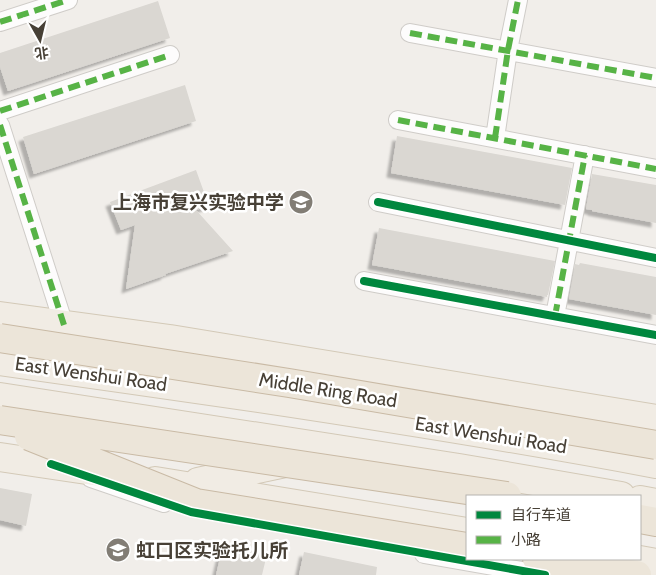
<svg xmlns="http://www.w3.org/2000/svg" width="656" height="575" viewBox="0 0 656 575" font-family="Cabin,'Noto Sans SC',sans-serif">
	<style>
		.building { fill: #dad7d2; filter: url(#shadow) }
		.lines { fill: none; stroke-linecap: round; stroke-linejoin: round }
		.street-casing { stroke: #cfccc8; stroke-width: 20 }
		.primary-casing { stroke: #d3c9b7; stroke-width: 30 }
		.highway-casing { stroke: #c9baa5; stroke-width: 30 }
		.street { stroke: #fdfcfc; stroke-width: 18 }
		.primary { stroke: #f1ece4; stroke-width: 28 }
		.highway { stroke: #ece5d9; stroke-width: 28 }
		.highway-bridge-casing { stroke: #c9baa5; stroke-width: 30; stroke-linecap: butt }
		.highway-bridge { stroke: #ece5d9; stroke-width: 28 }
		.quiet { stroke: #57b346; stroke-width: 6; stroke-dasharray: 12 6; stroke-linecap: butt }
		.cycleway-casing { stroke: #fff; stroke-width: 11 }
		.cycleway { stroke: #00873e; stroke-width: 8 }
		.labels { text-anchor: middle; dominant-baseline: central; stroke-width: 5; stroke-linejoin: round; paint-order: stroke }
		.poi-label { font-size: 19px; font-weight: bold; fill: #474036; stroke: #fff; text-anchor: end }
		.street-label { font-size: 19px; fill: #474036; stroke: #fff }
	</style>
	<defs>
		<filter id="shadow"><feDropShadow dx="-4.5" dy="4.5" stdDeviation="1" flood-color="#0004"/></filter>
	</defs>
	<rect width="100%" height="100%" fill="#f1eeea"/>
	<!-- building -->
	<path class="building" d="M158,1L170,38L8,91L0,67V53Z
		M185,85L196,121L34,174L23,137Z
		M397,136L572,168L565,205L391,173Z
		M196,170L209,206L196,210L233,251L165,274L166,275L126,289L135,225L121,230L110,202Z
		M592,174L656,185V223L592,211V210L586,209Z
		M379,228L555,261L548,295H547V297L372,265Z
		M580,263L656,277V315L569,299L575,264L579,265Z
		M0,488L32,494L26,526L0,520Z
		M229,545L267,554L262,575H216L221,554L227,555Z
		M304,552L377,567L376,575H299Z"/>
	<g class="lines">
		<defs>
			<path id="street" d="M0,22L68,0
				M410,33L656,78
				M0,111L170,55
				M398,120L656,169
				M0,125L64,325
				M495,138L508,50L518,0
				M378,202L656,258
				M364,281L656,335
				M555,316L585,155
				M91,478L164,503
				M424,554L545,575"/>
			<path id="primary" d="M0,316L170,339L656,419
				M0,361C86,374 172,385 258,398C391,418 524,439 656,464
				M0,397L459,468L621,496
				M0,457L107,473
				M155,481L467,532
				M198,482L285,463
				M640,500L656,503
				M634,559L656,563"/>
			<path id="highway" d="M640,519L656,522
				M537,559L637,575"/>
		</defs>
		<!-- street casing -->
		<use href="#street" class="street-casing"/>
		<!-- primary casing -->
		<use href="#primary" class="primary-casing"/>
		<!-- highway casing -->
		<use href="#highway" class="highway-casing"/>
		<!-- street -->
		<use href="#street" class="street"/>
		<!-- primary -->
		<use href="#primary" class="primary"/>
		<!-- highway -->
		<use href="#highway" class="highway"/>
		<defs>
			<path id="highway-bridge" d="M0,338L289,383L656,445
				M0,420L507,496
				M29,436L196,503L467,547"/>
		</defs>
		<!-- highway-bridge casing -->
		<use href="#highway-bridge" class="highway-bridge-casing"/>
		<!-- highway-bridge -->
		<use href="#highway-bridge" class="highway-bridge"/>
		<!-- quiet -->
		<path class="quiet" d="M0,22L68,0
			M410,33L656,78
			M0,111L170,55
			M398,120L656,169
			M0,125L64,325
			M495,138L508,50L518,0
			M555,316L585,155"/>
		<defs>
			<path id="cycleway" d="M378,202L656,258
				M364,281L656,335
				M51,464L191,512L545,575"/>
		</defs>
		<!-- cycleway casing -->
		<use href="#cycleway" class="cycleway-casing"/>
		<!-- cycleway -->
		<use href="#cycleway" class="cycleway"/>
	</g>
	<!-- icons -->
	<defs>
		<symbol id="school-disc" viewBox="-11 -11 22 22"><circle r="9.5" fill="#827d75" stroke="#fff"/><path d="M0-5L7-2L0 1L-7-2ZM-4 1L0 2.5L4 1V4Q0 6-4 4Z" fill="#fff"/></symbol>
	</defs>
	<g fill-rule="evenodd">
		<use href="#school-disc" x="287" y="188" width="28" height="28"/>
		<use href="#school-disc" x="104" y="536" width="28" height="28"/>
	</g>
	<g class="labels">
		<!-- poi labels -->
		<g class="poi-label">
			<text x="284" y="202">上海市复兴实验中学</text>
			<text x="136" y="550" text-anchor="start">虹口区实验托儿所</text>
		</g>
		<!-- street labels -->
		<g class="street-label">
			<text transform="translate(91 374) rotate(8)">East Wenshui Road</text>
			<text transform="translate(328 390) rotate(9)">Middle Ring Road</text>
			<text transform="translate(491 435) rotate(9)">East Wenshui Road</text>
		</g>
	</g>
	<!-- legend -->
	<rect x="466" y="495" width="175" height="65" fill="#ffffff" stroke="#b5b3af"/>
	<rect x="476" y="511" width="25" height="8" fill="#00873e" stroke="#b5b3af"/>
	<text x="511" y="520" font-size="15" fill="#474036">自行车道</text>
	<rect x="476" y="536" width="25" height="8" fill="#57b346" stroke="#b5b3af"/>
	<text x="511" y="545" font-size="15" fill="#474036">小路</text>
	<!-- north arrow -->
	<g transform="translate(40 40) rotate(172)" stroke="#ffffff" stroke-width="4" paint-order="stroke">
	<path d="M0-4L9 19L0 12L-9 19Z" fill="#474036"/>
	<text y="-8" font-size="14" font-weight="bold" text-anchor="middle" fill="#474036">北</text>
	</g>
</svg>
